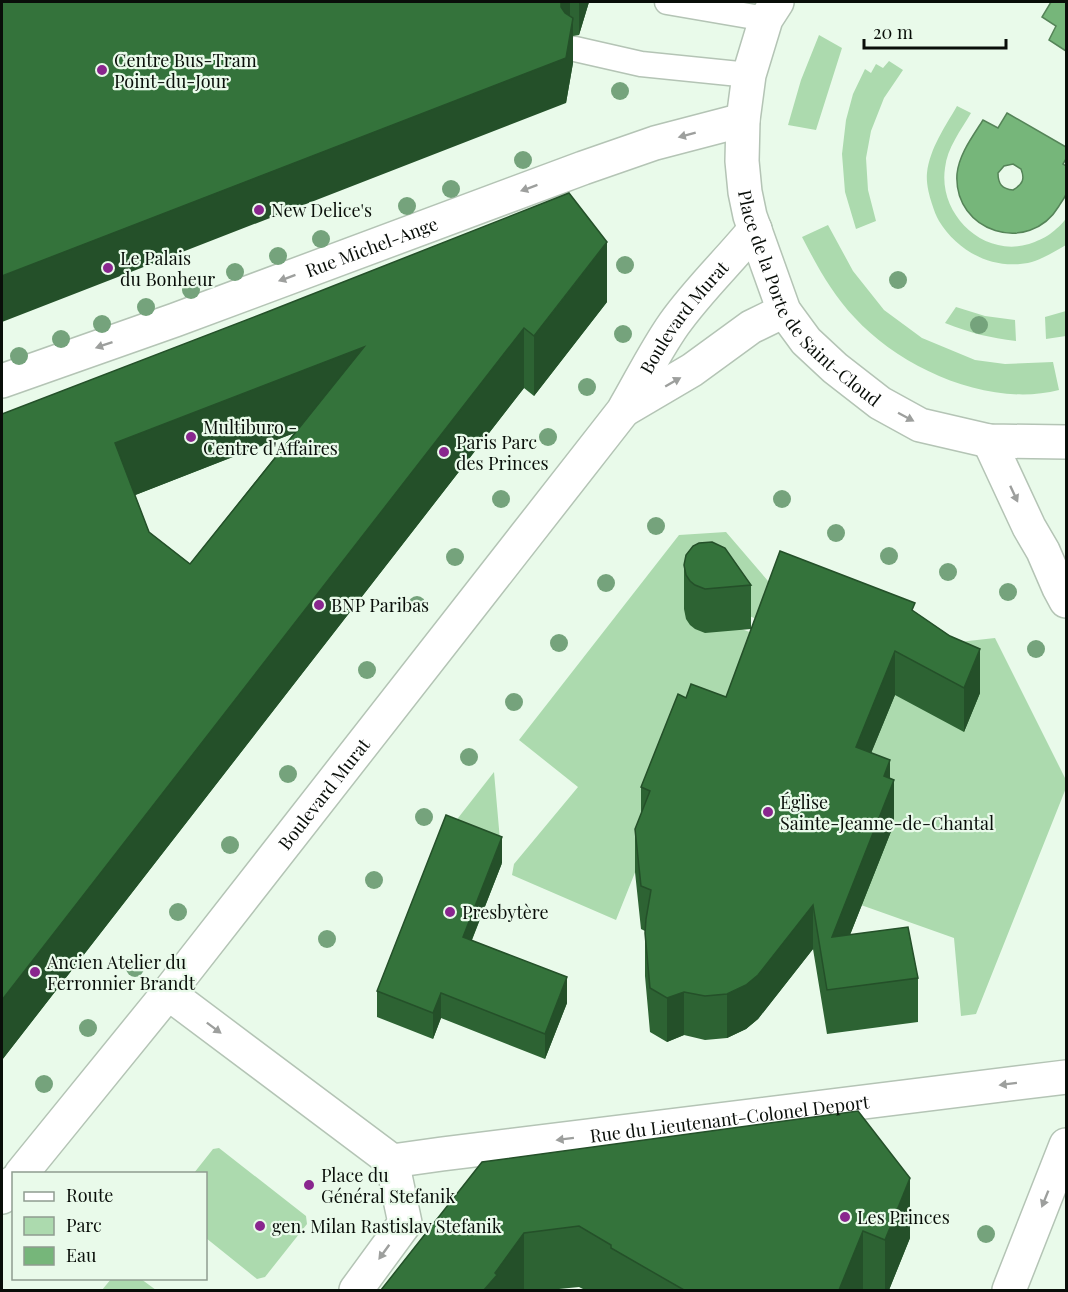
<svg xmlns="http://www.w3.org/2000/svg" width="1068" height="1292" viewBox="0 0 1068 1292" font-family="'Playfair Display',serif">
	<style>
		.green { fill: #acdaae }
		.water { fill: #76b67a; stroke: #558458; stroke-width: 1.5; fill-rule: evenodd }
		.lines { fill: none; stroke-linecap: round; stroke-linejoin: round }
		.service-casing { stroke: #b4c4b5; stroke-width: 27 }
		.minor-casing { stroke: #b4c4b5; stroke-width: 36 }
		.primary-casing { stroke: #b4c4b5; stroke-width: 36 }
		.service { stroke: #fff; stroke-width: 24 }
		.minor { stroke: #fff; stroke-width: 33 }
		.primary { stroke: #fff; stroke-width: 33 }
		.tree { fill: #75a37c }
		.wall { fill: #2d6333; fill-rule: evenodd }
		.shaded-wall { fill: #245029 }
		.building { fill: #34733b; stroke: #245029; stroke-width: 1.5; fill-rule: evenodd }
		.oneway { fill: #9d9f9d }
		.poi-dot { fill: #89268e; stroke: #e9faea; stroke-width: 2 }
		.labels { text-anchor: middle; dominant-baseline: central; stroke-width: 4.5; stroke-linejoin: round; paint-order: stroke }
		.poi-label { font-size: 18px; fill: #090e09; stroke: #e9faea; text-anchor: start }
		.street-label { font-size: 18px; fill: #090e09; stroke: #e9faea }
	</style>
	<rect width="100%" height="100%" fill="#e9faea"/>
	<!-- green -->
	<path class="green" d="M819,35L842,48L816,130L788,125L801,80Z
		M889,61L903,70L884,98L871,131L866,158L868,190L876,221L856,229L845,192L842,154L846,120L853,94L865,69L871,73L876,64L883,68Z
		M957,106L971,113C961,130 947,148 945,168C938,214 983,258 1029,244C1037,241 1043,239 1050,234C1056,229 1062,225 1066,218V245C1052,253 1037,263 1020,264C987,267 956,249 939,221C936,216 934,210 932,204C929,195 926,183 927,173C930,148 945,127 957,106Z
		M828,225L853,271L884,310L922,338L975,360L1005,364L1053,362L1059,390C990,408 902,369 855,318C832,294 817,266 802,237Z
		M956,307L985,316L1015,320L1016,341C990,338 970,333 945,323Z
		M1066,311V336L1046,339L1045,317Z
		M726,532L780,595L769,624L732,609L727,624L764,637L650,835L616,920L512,875L514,864L578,787L519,740L679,535Z
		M995,638L1066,780V788L976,1014L961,1016L954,938L861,905L856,790L914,647Z
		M494,772L502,863L444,836Z
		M219,1148L306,1216L307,1224L265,1277L257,1279L206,1238V1174L194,1173L213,1149Z
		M111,1279H141L156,1290H102Z"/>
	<!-- water -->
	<path class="water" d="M1051,2H1066V51L1049,40L1056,26L1042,17Z
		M1007,113L1066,147V159L1063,164L1066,166C1067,175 1068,186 1066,194C1065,198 1061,202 1059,206C1029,256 953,232 957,174C959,154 973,136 983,120L998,128ZM1013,164L1021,169C1025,179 1023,184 1013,190C1002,189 998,184 998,173L1004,166Z"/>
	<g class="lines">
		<defs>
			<path id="service" d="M667,2L766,19
				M575,49L641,64L749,75"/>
			<g id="minor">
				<path id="s1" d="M2,381L175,320L583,168L655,143L743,120"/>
				<path d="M168,993L392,1161L405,1223L356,1290"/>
				<path id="s2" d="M392,1161L442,1154L1066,1077"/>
				<path d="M1009,1290L1066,1145"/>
			</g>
			<g id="primary">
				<path id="s3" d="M777,2L766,19L749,75L743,120L742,161L745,192L750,216L784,311L806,341L835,368L880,403L920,425L989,441L1066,442"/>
				<path d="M624,410L692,370L751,327L784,311"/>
				<path d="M989,441L1029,527L1043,551L1059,588L1066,601"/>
				<path id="s4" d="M21,1174L168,993L623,411C640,382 655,351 674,324C698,290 729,261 755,229"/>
				<path d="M2,1197L14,1182"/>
			</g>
		</defs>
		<!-- service casing -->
		<use href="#service" class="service-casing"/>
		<!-- minor casing -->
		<use href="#minor" class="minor-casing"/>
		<!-- primary casing -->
		<use href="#primary" class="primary-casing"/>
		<!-- service -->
		<use href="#service" class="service"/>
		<!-- minor -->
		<use href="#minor" class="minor"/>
		<!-- primary -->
		<use href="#primary" class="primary"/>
	</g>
	<!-- trees -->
	<g class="tree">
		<circle cx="620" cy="91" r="9"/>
		<circle cx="523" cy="160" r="9"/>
		<circle cx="451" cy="189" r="9"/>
		<circle cx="407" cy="206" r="9"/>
		<circle cx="321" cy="239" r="9"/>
		<circle cx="278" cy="256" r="9"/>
		<circle cx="625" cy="265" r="9"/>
		<circle cx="235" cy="272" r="9"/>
		<circle cx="898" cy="280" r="9"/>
		<circle cx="191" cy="290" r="9"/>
		<circle cx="146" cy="307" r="9"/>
		<circle cx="102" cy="324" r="9"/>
		<circle cx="979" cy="325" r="9"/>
		<circle cx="623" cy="334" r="9"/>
		<circle cx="61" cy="339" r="9"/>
		<circle cx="19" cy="356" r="9"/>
		<circle cx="587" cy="387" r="9"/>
		<circle cx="548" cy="437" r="9"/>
		<circle cx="501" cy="499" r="9"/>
		<circle cx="782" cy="499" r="9"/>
		<circle cx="656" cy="526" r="9"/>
		<circle cx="836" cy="533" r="9"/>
		<circle cx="889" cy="556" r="9"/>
		<circle cx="455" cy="557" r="9"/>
		<circle cx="948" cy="572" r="9"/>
		<circle cx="606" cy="583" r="9"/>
		<circle cx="1008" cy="592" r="9"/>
		<circle cx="417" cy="605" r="9"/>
		<circle cx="559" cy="643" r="9"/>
		<circle cx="1036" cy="649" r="9"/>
		<circle cx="367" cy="670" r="9"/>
		<circle cx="514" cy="702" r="9"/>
		<circle cx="469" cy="757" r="9"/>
		<circle cx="288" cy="774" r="9"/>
		<circle cx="424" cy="817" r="9"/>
		<circle cx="230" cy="845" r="9"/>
		<circle cx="374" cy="880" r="9"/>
		<circle cx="178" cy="912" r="9"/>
		<circle cx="327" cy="939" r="9"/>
		<circle cx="135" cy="968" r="9"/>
		<circle cx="88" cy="1028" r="9"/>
		<circle cx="44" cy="1084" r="9"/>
		<circle cx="986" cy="1234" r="9"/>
	</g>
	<!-- wall -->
	<path class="wall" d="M2,2H589L579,35L573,36V63L566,103Z
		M607,302L534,396L524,388L2,1060V414ZM294,433L190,564L149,532L135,495Z
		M684,565L751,585V629L705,633L695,629L690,625L686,619L684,609Z
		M915,612L980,693L964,732L895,695L871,753L890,779L894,824L850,935L918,978V1022L827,1034L813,949L758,1019L746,1029L727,1038L705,1040L684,1035L667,1042L650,1032L645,976V931L641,929L635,872V829L641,815V787L686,698L726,697Z
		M502,863L472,940L567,1003L545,1059L441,1018L433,1039L377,1017V991Z
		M482,1162L910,1238L889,1290H585L579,1287L549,1290H381Z"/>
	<!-- shaded-wall -->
	<path class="shaded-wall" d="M561,2H570V33L573,18V63L566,103L2,322V276L561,45Z
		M579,2H589L579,35Z
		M607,242V302L534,396V336Z
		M524,328V388L2,1060V1000Z
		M364,347V406L115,503V443Z
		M980,649V693L964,732V688Z
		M895,651V695L856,790V747Z
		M890,760V789L894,780V824L832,980V937L884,776Z
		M502,837V863L463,962V937Z
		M813,905V949L758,1019L746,1029L727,1038V994Z
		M567,977V1003L545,1059V1034Z
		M684,992V1035L667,1042V998Z
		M441,993V1018L433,1039V1013Z
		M910,1178V1238L889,1290H885V1240Z
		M863,1231V1290H839Z
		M524,1233V1290H484L495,1273Z"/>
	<!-- building -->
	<path class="building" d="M2,2H561V7L565,13L573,18L566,58L2,276Z
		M569,193L607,242L534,336L524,328L2,1000V414L267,312ZM364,347L190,564L149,532L115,443Z
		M712,542L725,548L751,585L705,589L695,585L690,581L686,575L684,565L686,555L693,546L699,543Z
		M780,551L915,603L912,610L950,636L980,649L964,688L895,651L856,747L890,760L884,776L894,780L832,937L908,927L918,978L827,990L813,905L758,975L746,985L727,994L705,996L684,992L667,998L650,988L645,933L646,919L651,890L641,886L635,829L650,791L641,787L678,694L686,698L691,684L726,697Z
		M446,815L502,837L463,937L567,977L545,1034L441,993L433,1013L377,991Z
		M858,1111L910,1178L885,1240L863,1231L839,1290H684L611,1248V1245L579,1226L524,1233L495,1273L497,1275L484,1290H381L482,1162Z"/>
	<!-- one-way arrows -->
	<defs><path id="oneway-solid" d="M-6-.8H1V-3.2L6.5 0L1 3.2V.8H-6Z" transform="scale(1.5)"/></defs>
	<g class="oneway">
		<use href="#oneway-solid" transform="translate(687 135) rotate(165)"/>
		<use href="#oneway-solid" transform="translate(529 188) rotate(160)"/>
		<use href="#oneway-solid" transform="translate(287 278) rotate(160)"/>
		<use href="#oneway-solid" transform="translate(104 345) rotate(161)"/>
		<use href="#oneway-solid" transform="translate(673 382) rotate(-30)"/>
		<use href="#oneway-solid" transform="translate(906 417) rotate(28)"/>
		<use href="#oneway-solid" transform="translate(1014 494) rotate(65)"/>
		<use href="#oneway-solid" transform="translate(214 1028) rotate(37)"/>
		<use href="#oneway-solid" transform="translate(1008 1084) rotate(173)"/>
		<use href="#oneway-solid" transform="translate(565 1139) rotate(173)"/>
		<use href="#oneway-solid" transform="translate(1045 1199) rotate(112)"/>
		<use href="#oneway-solid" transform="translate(384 1252) rotate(126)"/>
	</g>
	<!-- markers -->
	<g class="poi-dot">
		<circle cx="102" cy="70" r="6"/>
		<circle cx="259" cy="210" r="6"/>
		<circle cx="108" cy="268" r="6"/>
		<circle cx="191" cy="437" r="6"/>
		<circle cx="444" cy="452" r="6"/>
		<circle cx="319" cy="605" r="6"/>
		<circle cx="768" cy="812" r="6"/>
		<circle cx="450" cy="912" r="6"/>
		<circle cx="35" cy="972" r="6"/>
		<circle cx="309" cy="1185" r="6"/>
		<circle cx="845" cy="1217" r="6"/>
		<circle cx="260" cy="1226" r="6"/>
	</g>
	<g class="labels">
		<!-- poi labels -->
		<g class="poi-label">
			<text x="114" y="60">Centre Bus-Tram<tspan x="114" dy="21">Point-du-Jour</tspan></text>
			<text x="271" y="210">New Delice's</text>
			<text x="120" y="258">Le Palais<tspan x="120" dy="21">du Bonheur</tspan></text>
			<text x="203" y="427">Multiburo -<tspan x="203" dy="21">Centre d'Affaires</tspan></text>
			<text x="456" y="442">Paris Parc<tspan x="456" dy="21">des Princes</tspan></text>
			<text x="331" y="605">BNP Paribas</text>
			<text x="780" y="802">Église<tspan x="780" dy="21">Sainte-Jeanne-de-Chantal</tspan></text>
			<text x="462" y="912">Presbytère</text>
			<text x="47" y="962">Ancien Atelier du<tspan x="47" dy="21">Ferronnier Brandt</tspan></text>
			<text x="321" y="1175">Place du<tspan x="321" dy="21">Général Stefanik</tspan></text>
			<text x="857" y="1217">Les Princes</text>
			<text x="272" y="1226">gen. Milan Rastislav Stefanik</text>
		</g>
		<!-- street labels -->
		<g class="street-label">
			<text stroke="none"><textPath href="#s1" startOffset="393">Rue Michel-Ange</textPath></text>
			<text stroke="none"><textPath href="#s3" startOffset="324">Place de la Porte de Saint-Cloud</textPath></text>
			<text stroke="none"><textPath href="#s4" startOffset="1084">Boulevard Murat</textPath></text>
			<text stroke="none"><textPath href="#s4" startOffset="486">Boulevard Murat</textPath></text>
			<text stroke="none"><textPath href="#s2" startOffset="340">Rue du Lieutenant-Colonel Deport</textPath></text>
		</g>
	</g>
	<!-- border -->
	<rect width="1068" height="1292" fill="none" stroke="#090e09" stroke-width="6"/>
	<!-- legend -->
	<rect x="12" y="1172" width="195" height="108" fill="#e9faea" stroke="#8f9c90" stroke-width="1.5"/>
	<rect x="24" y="1192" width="30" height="9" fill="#ffffff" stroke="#8f9c90" stroke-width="1.5"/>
	<text x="66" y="1202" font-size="18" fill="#090e09">Route</text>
	<rect x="24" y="1217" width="30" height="18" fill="#acdaae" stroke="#8f9c90" stroke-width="1.5"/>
	<text x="66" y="1232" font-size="18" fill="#090e09">Parc</text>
	<rect x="24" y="1247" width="30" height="18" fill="#76b67a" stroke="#8f9c90" stroke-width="1.5"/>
	<text x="66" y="1262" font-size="18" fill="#090e09">Eau</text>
	<!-- scale -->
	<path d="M864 39v9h142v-9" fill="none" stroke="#090e09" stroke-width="3"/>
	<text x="873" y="39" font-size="18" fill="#090e09" stroke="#e9faea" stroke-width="4.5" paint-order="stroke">20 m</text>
</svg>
